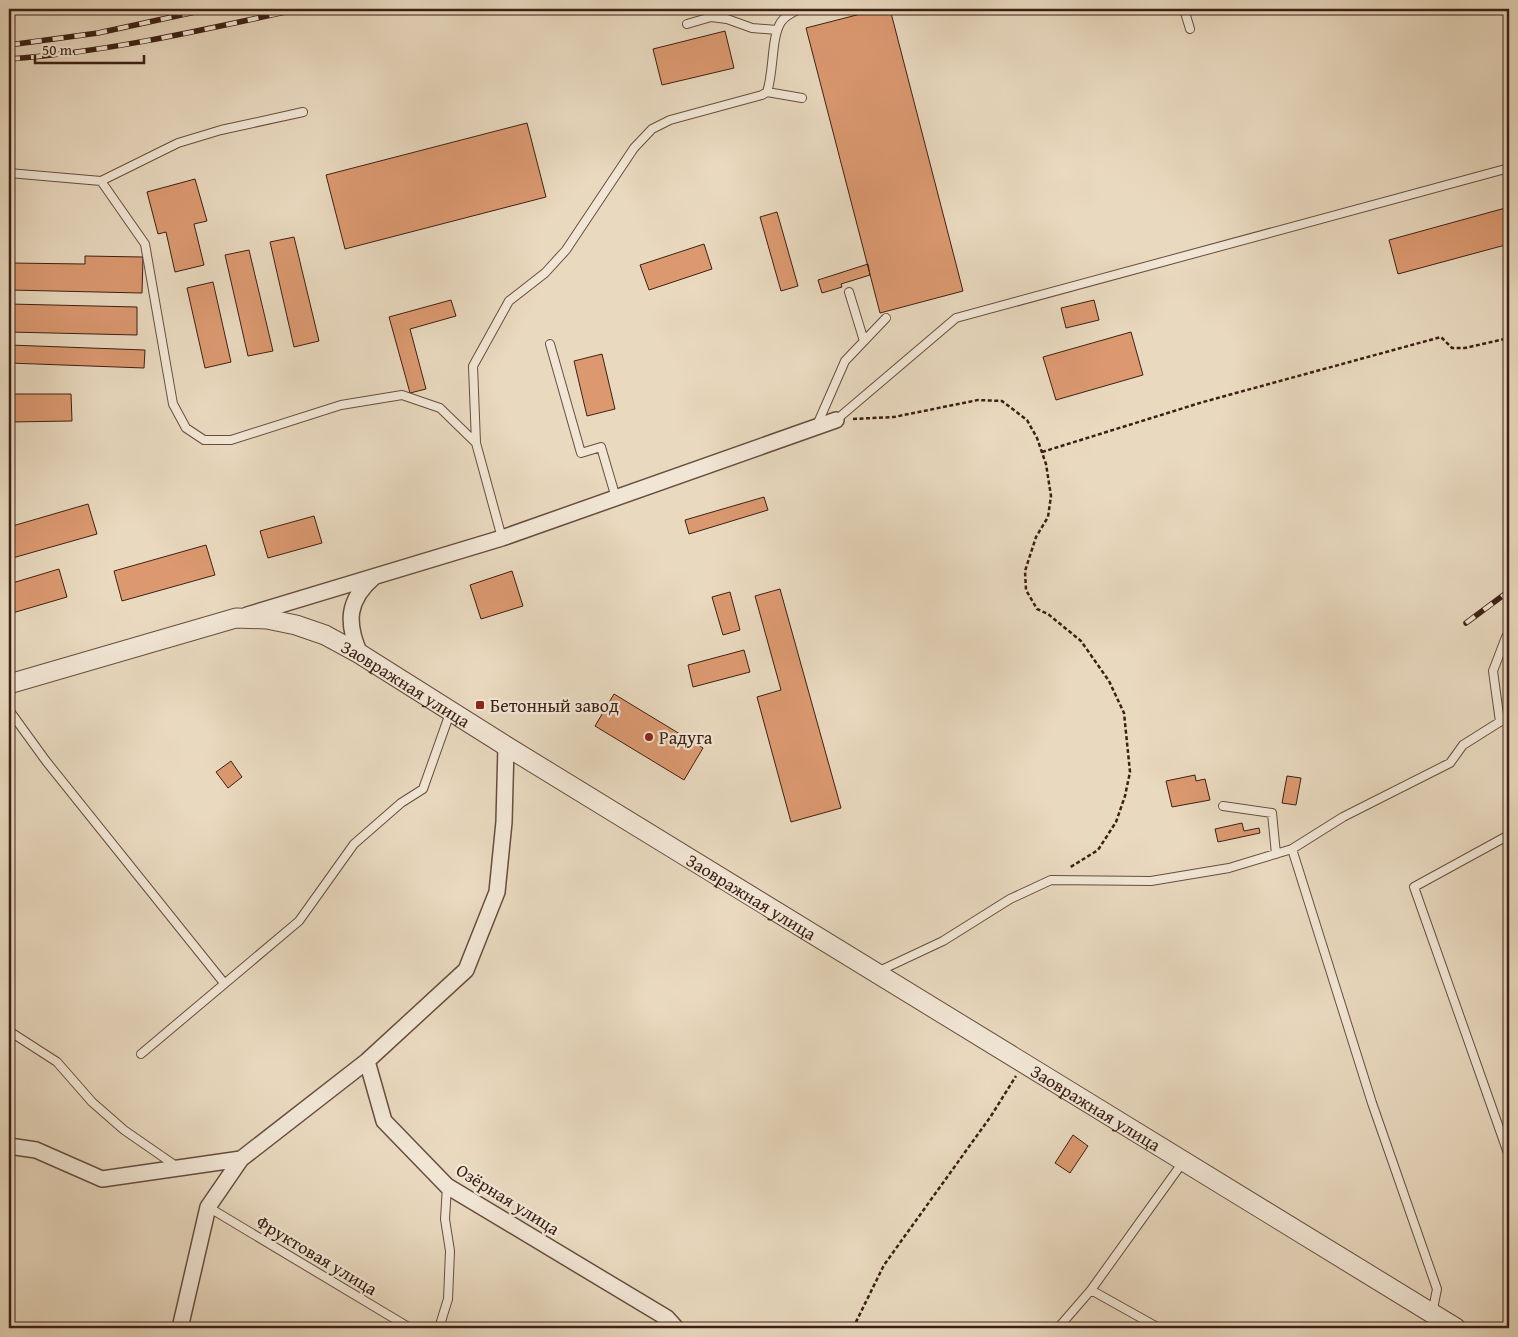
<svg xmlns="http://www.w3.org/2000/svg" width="1518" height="1337" viewBox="0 0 1518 1337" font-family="'Gentium Book Plus',serif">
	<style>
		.building { fill: #dc9970; stroke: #3c2014 }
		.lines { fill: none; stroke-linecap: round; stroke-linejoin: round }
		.service-casing { stroke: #674e3f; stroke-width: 10 }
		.minor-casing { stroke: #674e3f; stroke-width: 18 }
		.tertiary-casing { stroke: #674e3f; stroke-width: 21 }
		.path { stroke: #3c2014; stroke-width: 2.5; stroke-dasharray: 4 2.5; stroke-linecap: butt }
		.service { stroke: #f1e6d5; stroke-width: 8 }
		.minor { stroke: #f1e6d5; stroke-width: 15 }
		.tertiary { stroke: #f1e6d5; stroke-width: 19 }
		.rail-casing { stroke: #3c2014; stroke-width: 5.5 }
		.rail { stroke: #f1e6d5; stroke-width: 4; stroke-dasharray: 11; stroke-linecap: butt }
		.poi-dot { fill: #8f2418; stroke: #f1e6d5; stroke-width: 2 }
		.labels { text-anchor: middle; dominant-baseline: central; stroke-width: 4.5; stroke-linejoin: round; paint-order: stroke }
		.street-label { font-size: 18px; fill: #3c2014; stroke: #f1e6d5 }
		.poi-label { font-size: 18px; fill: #3c2014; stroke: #f1e6d5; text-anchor: start }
	</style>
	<rect width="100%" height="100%" fill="#e9d9bf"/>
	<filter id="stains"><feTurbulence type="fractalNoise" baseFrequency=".004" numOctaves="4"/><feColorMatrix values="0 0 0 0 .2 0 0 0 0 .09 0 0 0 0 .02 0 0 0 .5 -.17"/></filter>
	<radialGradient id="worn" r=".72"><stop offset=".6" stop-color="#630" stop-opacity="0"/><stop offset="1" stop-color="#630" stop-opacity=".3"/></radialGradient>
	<!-- building -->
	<path class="building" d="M880,9H890L963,291L880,313L806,28Z
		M725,31L734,68L662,85L653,49Z
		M527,123L546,197L345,249L326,175Z
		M195,179L207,221L194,224L204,265L175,272L166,232L158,234L147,192Z
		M1509,207V244L1398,274L1389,240Z
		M777,212L798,286L781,291L760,217Z
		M294,237L319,341L294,347L270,242Z
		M704,244L712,269L649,290L640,265Z
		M249,250L273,351L248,356L225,255Z
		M85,256L143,257L142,293L10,290V263L85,264Z
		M868,264L870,275L841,284L842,287L822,293L818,280Z
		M213,282L231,362L205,368L187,288Z
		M451,300L456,316L410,329L426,389L410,393L389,317Z
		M1094,300L1099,320L1066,328L1061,308Z
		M9,304L137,307V335L9,332Z
		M1131,332L1143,375L1056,400L1043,357Z
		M9,345L145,350L144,368L9,363Z
		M602,354L615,409L587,416L574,361Z
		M9,394H71L72,421L9,422Z
		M764,497L768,510L689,534L685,520Z
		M88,504L97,534L9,559V527Z
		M314,516L322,543L268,558L260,531Z
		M206,545L215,575L122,601L114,571Z
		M59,569L67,597L9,614V584Z
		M512,571L523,606L481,619L470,585Z
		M780,589L841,808L791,822L757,697L781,690L755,596Z
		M730,592L740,630L723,635L712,597Z
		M744,650L750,672L693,687L688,665Z
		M614,694L703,748L684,780L595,726Z
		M231,761L242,777L228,788L216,772Z
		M1195,775L1196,781L1205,779L1210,800L1172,807L1166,781Z
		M1287,776L1301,778L1296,805L1282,803Z
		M1242,823L1244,831L1259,828L1260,833L1218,842L1215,829Z
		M1073,1135L1088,1146L1070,1173L1055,1163Z"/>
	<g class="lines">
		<defs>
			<path id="service" d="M1184,9L1190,29
				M687,24L711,17L727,19L752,28L777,30
				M767,92C774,72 771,37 781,22C785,16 793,12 800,9
				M9,173L101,181L145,244L173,404L186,428L204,440H231L341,405L402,395L440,408L476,443
				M101,181L178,143L221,130L303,112
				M849,292L864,341
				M550,344L581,453L601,447L616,498
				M836,420L956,318L1509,168
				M817,425L845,361L886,318
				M502,538L476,443L473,366L509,301L545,273L566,250L634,148L652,129L670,120L762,95L767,92L802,98
				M9,710L46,761L224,983
				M1500,722L1493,671L1506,637L1509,635
				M1223,806L1272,813L1276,854
				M1509,835L1414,887L1509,1156
				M1292,849L1372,1103L1437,1289L1432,1314
				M877,972L943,941L1010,899L1051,880L1151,881L1229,868L1292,849L1343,817L1450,763L1463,745L1509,716
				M9,1031L57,1062L92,1102L124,1130L176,1166
				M141,1054L299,921L354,844L401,803L423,789L450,713
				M208,1207L410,1328
				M1091,1290L1159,1328
				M439,1328L448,1299L450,1251L445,1219L447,1186
				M1058,1328L1091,1290L1183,1162"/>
			<path id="minor" d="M247,615L502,538L836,420
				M360,654C346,623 347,600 374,577
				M367,1061L384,1121L447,1186L667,1318L676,1328
				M9,1146L36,1150L102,1179L241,1159
				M180,1328L208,1207L241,1159L367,1061L466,970L497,892L504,822L506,746"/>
			<g id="tertiary">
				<path id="s1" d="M9,684L236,618L267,619L296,625L325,635L360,654L506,746L1456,1328"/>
			</g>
		</defs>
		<!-- service casing -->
		<use href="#service" class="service-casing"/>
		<!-- minor casing -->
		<use href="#minor" class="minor-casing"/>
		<!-- tertiary casing -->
		<use href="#tertiary" class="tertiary-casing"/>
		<!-- path -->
		<path class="path" d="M853,419L894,417L978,400L1002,401L1027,420L1037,438L1046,464L1051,496L1048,517L1036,537L1025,571L1026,590L1037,609L1048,614L1081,641L1109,681L1124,713L1130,772L1125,796L1116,822L1098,850L1069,868
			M1042,452L1203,402L1441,337L1452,348H1465L1509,338
			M853,1328L884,1265L991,1116L1016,1076"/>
		<!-- service -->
		<use href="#service" class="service"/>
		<!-- minor -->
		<use href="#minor" class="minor"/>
		<!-- tertiary -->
		<use href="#tertiary" class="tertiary"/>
		<defs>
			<path id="rail" d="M9,45L98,33L209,9
				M9,59C107,52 203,30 299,9
				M1466,623L1509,591"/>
		</defs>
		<!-- rail casing -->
		<use href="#rail" class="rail-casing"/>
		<!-- rail -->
		<use href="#rail" class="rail"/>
	</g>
	<!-- markers -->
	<g class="poi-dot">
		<rect x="475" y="700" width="10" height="10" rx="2.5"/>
		<circle cx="649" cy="737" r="5"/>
	</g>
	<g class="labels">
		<!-- street labels -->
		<g class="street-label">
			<text stroke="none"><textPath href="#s1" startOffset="422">Заовражная улица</textPath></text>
			<text stroke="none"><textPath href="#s1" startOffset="828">Заовражная улица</textPath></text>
			<text stroke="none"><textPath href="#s1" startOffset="1232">Заовражная улица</textPath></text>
			<text transform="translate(508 1199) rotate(32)">Озёрная улица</text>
			<text transform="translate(317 1255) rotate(31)">Фруктовая улица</text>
		</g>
		<!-- poi labels -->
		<g class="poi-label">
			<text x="490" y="705">Бетонный завод</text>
			<text x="659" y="737">Радуга</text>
		</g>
	</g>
	<!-- margin -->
	<rect width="1518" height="1337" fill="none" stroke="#e9d9bf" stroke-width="30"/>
	<rect x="10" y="10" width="1498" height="1317" fill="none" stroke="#3c2014" stroke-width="2.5"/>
	<rect x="15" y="15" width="1488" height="1307" fill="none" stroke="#3c2014"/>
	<!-- scale -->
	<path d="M35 55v8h109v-8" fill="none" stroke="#3c2014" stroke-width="2.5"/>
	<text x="42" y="55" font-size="15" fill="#3c2014" stroke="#f1e6d5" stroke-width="4" paint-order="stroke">50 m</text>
	<rect width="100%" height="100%" filter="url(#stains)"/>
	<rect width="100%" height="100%" fill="url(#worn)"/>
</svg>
